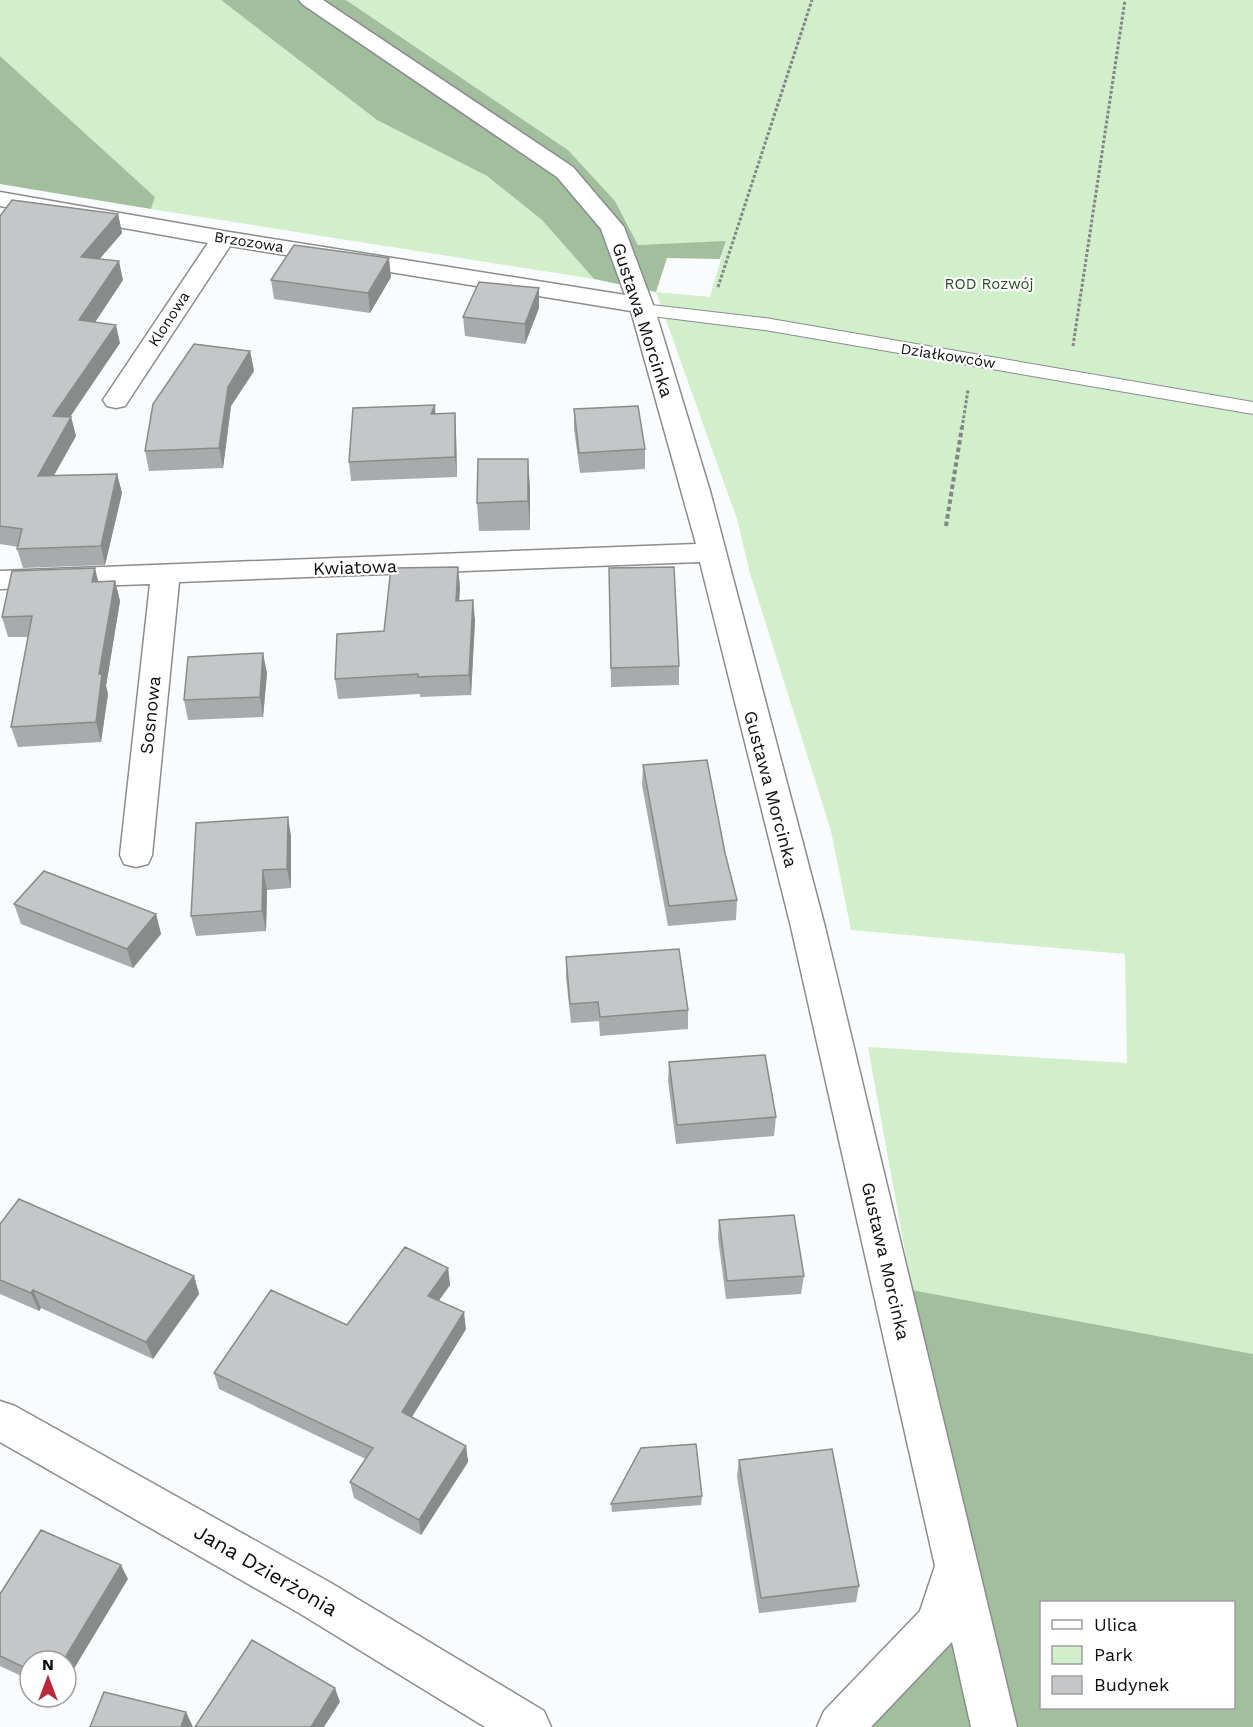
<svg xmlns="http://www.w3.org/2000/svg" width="1253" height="1727" viewBox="0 0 1253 1727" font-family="'Work Sans',sans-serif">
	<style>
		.green { fill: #d0efca }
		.forest { fill: #a1bf9c; fill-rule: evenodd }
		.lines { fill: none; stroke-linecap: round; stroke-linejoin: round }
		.lane-casing { stroke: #8b8c8e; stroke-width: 2 }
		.street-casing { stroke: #8b8c8e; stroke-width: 3 }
		.path-far1 { stroke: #848586; stroke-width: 3; stroke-dasharray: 3 2; stroke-linecap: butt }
		.path { stroke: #848586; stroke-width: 4; stroke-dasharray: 4.5 3; stroke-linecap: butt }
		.lane { fill: #fff; fill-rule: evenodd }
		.street { fill: #fff; fill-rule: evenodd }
		.wall { fill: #a9aaab }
		.shaded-wall { fill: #898b8b }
		.building { fill: #c4c6c7; stroke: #898b8b; stroke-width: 1.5 }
		.labels { text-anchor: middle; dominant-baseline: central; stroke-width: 4.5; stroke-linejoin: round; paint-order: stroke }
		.far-street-label { font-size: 15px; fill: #0c0d0d; stroke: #fff }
		.far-park-label { font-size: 15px; fill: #264f20; stroke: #fff }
		.street-label { font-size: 18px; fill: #0c0d0d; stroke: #fff }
		.near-street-label { font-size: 21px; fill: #0c0d0d; stroke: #fff }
	</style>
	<rect width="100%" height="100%" fill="#fafbfd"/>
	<!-- green -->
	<path class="green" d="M0,0H221L377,120L487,176L542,220L594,279L151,209L155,197L0,56Z
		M346,0H1253V1354L912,1290L868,1047L1127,1063L1125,954L851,930L831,831L749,570L738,522L656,292L710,297L726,242L638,245L615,201L568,150Z"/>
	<!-- forest -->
	<path class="forest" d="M221,0H346L568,150L615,201L638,245L726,241L720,259L667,258L656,292L594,279L542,220L487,176L377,120Z
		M0,56L155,197L151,209L0,184Z
		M912,1290L1253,1354V1727H1012ZM1042,1602H1234V1708H1042Z
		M948,1642H960L978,1727H867Z"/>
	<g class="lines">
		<defs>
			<path id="lane" d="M643,304L765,318L1253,402V414L765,330L636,314L633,310L636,306Z"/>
			<path id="street" d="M299,0H323L573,167L624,227L655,310L710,491L825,927L1017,1727H971L952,1642L871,1727H817L824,1711L920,1611L935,1566L791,927L700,562L179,582L152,855L148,864L136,867L124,864L120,855L150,584L0,589V571L696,544L631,311L230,246L125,406L116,408L107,406L103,400L208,243L0,206V192L223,231L625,295L601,229L557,177L302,4Z
				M0,1401L15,1406L331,1583L544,1711L551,1727H485L299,1613L0,1442Z"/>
		</defs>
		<!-- lane casing -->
		<use href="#lane" class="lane-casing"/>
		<!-- street casing -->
		<use href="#street" class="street-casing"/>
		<!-- path-far1 -->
		<path class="path-far1" d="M718,287L812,0
			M1073,346L1125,0
			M962,428L968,390"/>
		<!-- path -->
		<path class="path" d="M946,526L962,427"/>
		<!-- lane -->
		<use href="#lane" class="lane"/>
		<!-- street -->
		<use href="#street" class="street"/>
	</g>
	<!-- wall -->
	<path class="wall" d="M118,214L122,233L99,259L123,280L95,322L120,343L69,417H71L76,436L54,475L117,474L122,493L105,565L23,568L17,549L18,547L0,544V216Z
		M391,277L370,313L274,299L271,280Z
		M539,288V308L525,344L465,336L463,317Z
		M250,351L254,371L231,406L223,468L149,471L145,451Z
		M435,405V414L455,413L456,433L457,477L351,481L349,462Z
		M574,409L645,449V469L580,473L574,429Z
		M530,487V530L479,531L477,503Z
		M609,568L679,666V685L611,687Z
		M99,581H115L120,601L106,686L108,694L101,742L18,747L11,727L28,637H8L2,617Z
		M460,587L459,601L475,620L471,695L420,697V694L338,699L335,679L384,631Z
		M267,673L263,717L188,720L184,700Z
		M643,765L725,853L737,900L736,920L668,926L642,785Z
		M291,836V888L267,890L266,931L196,936L191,916Z
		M14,904L156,914L161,934L133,968L21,924Z
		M566,957L688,1010V1029L600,1036L599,1021L571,1023L566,977Z
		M669,1062L776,1117L774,1136L676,1144L668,1081Z
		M719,1220L804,1276L801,1294L726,1299L718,1238Z
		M0,1224L194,1276L199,1294L153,1359L41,1308L39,1311L0,1294Z
		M448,1268L450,1285L438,1301L466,1329L412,1417L466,1446L468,1462L421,1535L354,1498L350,1482L366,1459L219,1389L214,1373L347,1325Z
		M739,1460L859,1586L856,1602L759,1613L737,1477Z
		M702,1496L701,1505L612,1512L611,1504Z
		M128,1579L30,1661V1680L0,1666V1594Z"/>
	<!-- shaded-wall -->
	<path class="shaded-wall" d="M118,214L122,233L85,276L81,257Z
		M389,258L391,277L370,313L368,293Z
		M119,261L123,280L84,339L79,320Z
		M539,288V308L525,344V324Z
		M116,325L120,343L58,435L53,416Z
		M250,351L254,371L231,406L223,468L219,448L228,387Z
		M435,405L436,425L431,414Z
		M455,413L456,433L457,477L455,457Z
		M71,417L76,436L43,495L38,476Z
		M528,459L530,487V530L528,501Z
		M117,474L122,493L105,565L101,546Z
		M458,567L460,587L458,621L456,601Z
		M95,568L100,588L92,582Z
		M115,581L120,601L106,686L108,694L101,742L96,722L99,674Z
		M473,600L475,620L471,695L469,675Z
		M263,653L267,673L263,717L260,697Z
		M288,817L291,836V888L287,869Z
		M263,870L267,890L266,931L262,911Z
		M156,914L161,934L133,968L127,949Z
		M448,1268L450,1285L430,1313L428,1296Z
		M194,1276L199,1294L153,1359L146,1342Z
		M33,1290L41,1308L39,1311L31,1293Z
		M464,1312L466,1329L405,1428L402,1412Z
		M466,1446L468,1462L421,1535L419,1520Z
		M121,1565L128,1579L66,1682V1661H63Z
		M335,1688L340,1702L324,1727H311Z
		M186,1712L193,1727H181Z"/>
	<!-- building -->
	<path class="building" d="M12,200L118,214L81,257L119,261L79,320L116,325L53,416L71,417L38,476L117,474L101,546L17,549L22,529L0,526V216Z
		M294,245L389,258L368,293L271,280Z
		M479,282L539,288L525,324L463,317Z
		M194,344L250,351L228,387L219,448L145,451L153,404Z
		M435,405L431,414L455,413V457L349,462L353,408Z
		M638,406L645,449L579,453L574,409Z
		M478,459H528V501L477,503Z
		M458,567L456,601L473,600L469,675L418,677V674L335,679L337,634L384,631L391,568Z
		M674,567L679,666L611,668L609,568Z
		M95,568L92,582L115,581L99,674H102L96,722L11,727L32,616L2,617L12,571Z
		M263,653L260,697L184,700L188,657Z
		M707,760L725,853L737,900L669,906L643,765Z
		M288,817L287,869L263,870L262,911L191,916L196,823Z
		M44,871L156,914L127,949L14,904Z
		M679,949L688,1010L600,1017L598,1002L570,1004L566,957Z
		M765,1055L776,1117L677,1125L669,1062Z
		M19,1199L194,1276L146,1342L33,1290L31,1293L0,1280V1224Z
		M794,1215L804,1276L727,1281L719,1220Z
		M405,1247L448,1268L428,1296L464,1312L402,1412L466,1446L419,1520L350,1482L373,1448L214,1373L271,1290L347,1325Z
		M696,1444L702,1496L611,1504L641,1448Z
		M832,1449L859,1586L761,1598L739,1460Z
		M41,1530L121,1565L63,1661H30V1670L0,1656V1594Z
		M252,1640L335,1688L311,1727H195Z
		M104,1692L186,1712L181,1727H90Z"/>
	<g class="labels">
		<!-- far-street labels -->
		<g class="far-street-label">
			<text transform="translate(249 242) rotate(9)">Brzozowa</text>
			<text transform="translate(169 319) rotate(-57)">Klonowa</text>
			<text transform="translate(948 356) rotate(9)">Działkowców</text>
		</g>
		<!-- far-park labels -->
		<g class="far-park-label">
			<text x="989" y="284">ROD Rozwój</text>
		</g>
		<!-- street labels -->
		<g class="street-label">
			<text transform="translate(643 320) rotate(72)">Gustawa Morcinka</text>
			<text transform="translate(355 567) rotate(-2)">Kwiatowa</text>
			<text transform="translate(150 715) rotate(-84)">Sosnowa</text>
			<text transform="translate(771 789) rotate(75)">Gustawa Morcinka</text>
			<text transform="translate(886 1261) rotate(77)">Gustawa Morcinka</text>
		</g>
		<!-- near-street labels -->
		<g class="near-street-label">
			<text transform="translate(266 1570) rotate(30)">Jana Dzierżonia</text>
		</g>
	</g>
	<!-- legend -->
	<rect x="1040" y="1601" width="195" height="108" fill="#ffffff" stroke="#9e9e9e" stroke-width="1.5"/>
	<rect x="1052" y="1620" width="30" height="9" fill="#ffffff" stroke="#9e9e9e" stroke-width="1.5"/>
	<text x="1094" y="1631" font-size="18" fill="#0c0d0d">Ulica</text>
	<rect x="1052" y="1646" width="30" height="18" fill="#d0efca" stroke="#9e9e9e" stroke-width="1.5"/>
	<text x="1094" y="1661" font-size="18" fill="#0c0d0d">Park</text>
	<rect x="1052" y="1676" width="30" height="18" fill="#c4c6c7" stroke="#9e9e9e" stroke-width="1.5"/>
	<text x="1094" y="1691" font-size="18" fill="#0c0d0d">Budynek</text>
	<!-- north arrow -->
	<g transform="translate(48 1679)"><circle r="28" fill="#ffffff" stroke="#9e9e9e" stroke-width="1.5"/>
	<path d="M0-4.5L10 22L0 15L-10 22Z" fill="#b9283c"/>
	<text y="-9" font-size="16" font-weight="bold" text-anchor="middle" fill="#0c0d0d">N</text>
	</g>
</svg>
